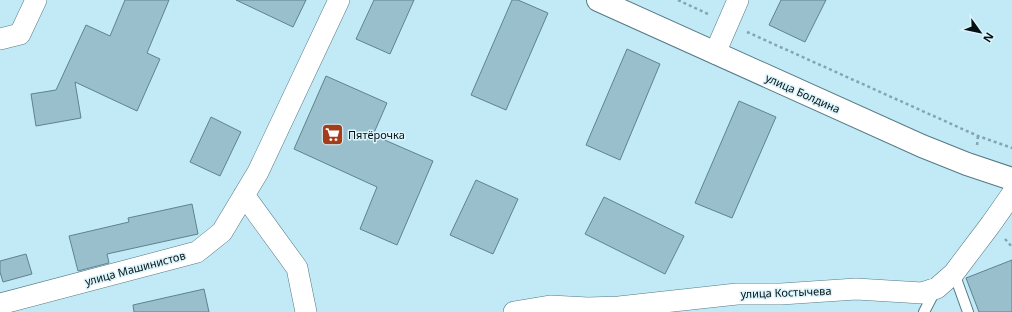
<svg xmlns="http://www.w3.org/2000/svg" width="1012" height="312" viewBox="0 0 1012 312" font-family="'Noto Sans',sans-serif">
	<style>
		.building { fill: #98bfcb; stroke: #5e838e }
		.lines { fill: none; stroke-linecap: round; stroke-linejoin: round }
		.service-casing { stroke: #557a85; stroke-width: 12 }
		.minor-casing { stroke: #557a85; stroke-width: 22 }
		.primary-casing { stroke: #557a85; stroke-width: 24 }
		.path { stroke: #85a5ae; stroke-width: 2.5; stroke-dasharray: 3 3; stroke-linecap: butt }
		.service { stroke: #fff; stroke-width: 10 }
		.minor { stroke: #fff; stroke-width: 21 }
		.primary { stroke: #fff; stroke-width: 22 }
		.labels { text-anchor: middle; dominant-baseline: central; stroke-width: 3; stroke-linejoin: round; paint-order: stroke }
		.street-label { font-size: 11px; fill: #041115; stroke: #dcf4fb }
		.poi-label { font-size: 11px; fill: #041115; stroke: #dcf4fb; text-anchor: start }
	</style>
	<rect width="100%" height="100%" fill="#c1eaf6"/>
	<!-- building -->
	<path class="building" d="M125,0H169L147,53L160,59L137,111L75,82L81,118L36,126L31,94L56,90L86,25L110,36Z
		M236,0H306L293,27Z
		M374,0H414L390,54L356,39Z
		M512,0H518L548,13L506,110L471,95Z
		M781,0H826L805,42L769,25Z
		M627,49L660,64L620,160L586,145Z
		M326,76L387,103L373,135L433,161L397,245L360,229L377,187L294,149Z
		M739,101L776,117L732,218L695,203Z
		M211,117L241,132L220,176L190,162Z
		M476,180L518,199L493,254L450,235Z
		M604,197L684,236L665,274L585,234Z
		M192,204L198,234L107,254L109,263L78,271L69,236L129,222L128,218Z
		M26,254L32,274L3,282L0,272V261Z
		M1012,260V312H979L966,278Z
		M204,289L209,312H134L133,305Z"/>
	<g class="lines">
		<defs>
			<path id="service" d="M954,273L968,312
				M924,312L936,289"/>
			<path id="minor" d="M0,39L20,34L36,0
				M715,53L738,0
				M244,195L297,268L306,312
				M0,304L197,252L222,232L258,172L339,0
				M514,312L550,306L588,308L619,307L737,294H781L856,289L922,293L937,288L954,273L991,224L1012,194"/>
			<path id="primary" d="M598,0L922,146L967,164L1012,179"/>
		</defs>
		<!-- service casing -->
		<use href="#service" class="service-casing"/>
		<!-- minor casing -->
		<use href="#minor" class="minor-casing"/>
		<!-- primary casing -->
		<use href="#primary" class="primary-casing"/>
		<!-- path -->
		<path class="path" d="M678,0L710,15
			M747,32L978,136L1012,148
			M977,145L978,136
			M1005,239L1012,247"/>
		<!-- service -->
		<use href="#service" class="service"/>
		<!-- minor -->
		<use href="#minor" class="minor"/>
		<!-- primary -->
		<use href="#primary" class="primary"/>
	</g>
	<!-- icons -->
	<defs>
		<symbol id="supermarket-square" viewBox="-11 -11 22 22"><rect x="-9" y="-9" width="18" height="18" rx="4" fill="#a43e1a" stroke="#dcf4fb"/><path d="M-6-5.5h2.5l.6 2H6L4.5 2H-2.5L-4.4-4H-6ZM-1.5 3.2a1.3 1.3 0 1 0 .1 0ZM3 3.2a1.3 1.3 0 1 0 .1 0Z" fill="#fff"/></symbol>
	</defs>
	<g fill-rule="evenodd">
		<use href="#supermarket-square" x="320" y="122" width="25" height="25"/>
	</g>
	<g class="labels">
		<!-- street labels -->
		<g class="street-label">
			<text transform="translate(803 93) rotate(24)">улица Болдина</text>
			<text transform="translate(135 268) rotate(-15)">улица Машинистов</text>
			<text transform="translate(786 292) rotate(-2)">улица Костычева</text>
		</g>
		<!-- poi labels -->
		<g class="poi-label">
			<text x="348" y="134">Пятёрочка</text>
		</g>
	</g>
	<!-- north arrow -->
	<g transform="translate(980 32) rotate(123)" stroke="#dcf4fb" stroke-width="3" paint-order="stroke">
	<path d="M0-3L7 15L0 10L-7 15Z" fill="#041115"/>
	<text y="-6" font-size="11" font-weight="bold" text-anchor="middle" fill="#041115">N</text>
	</g>
</svg>
